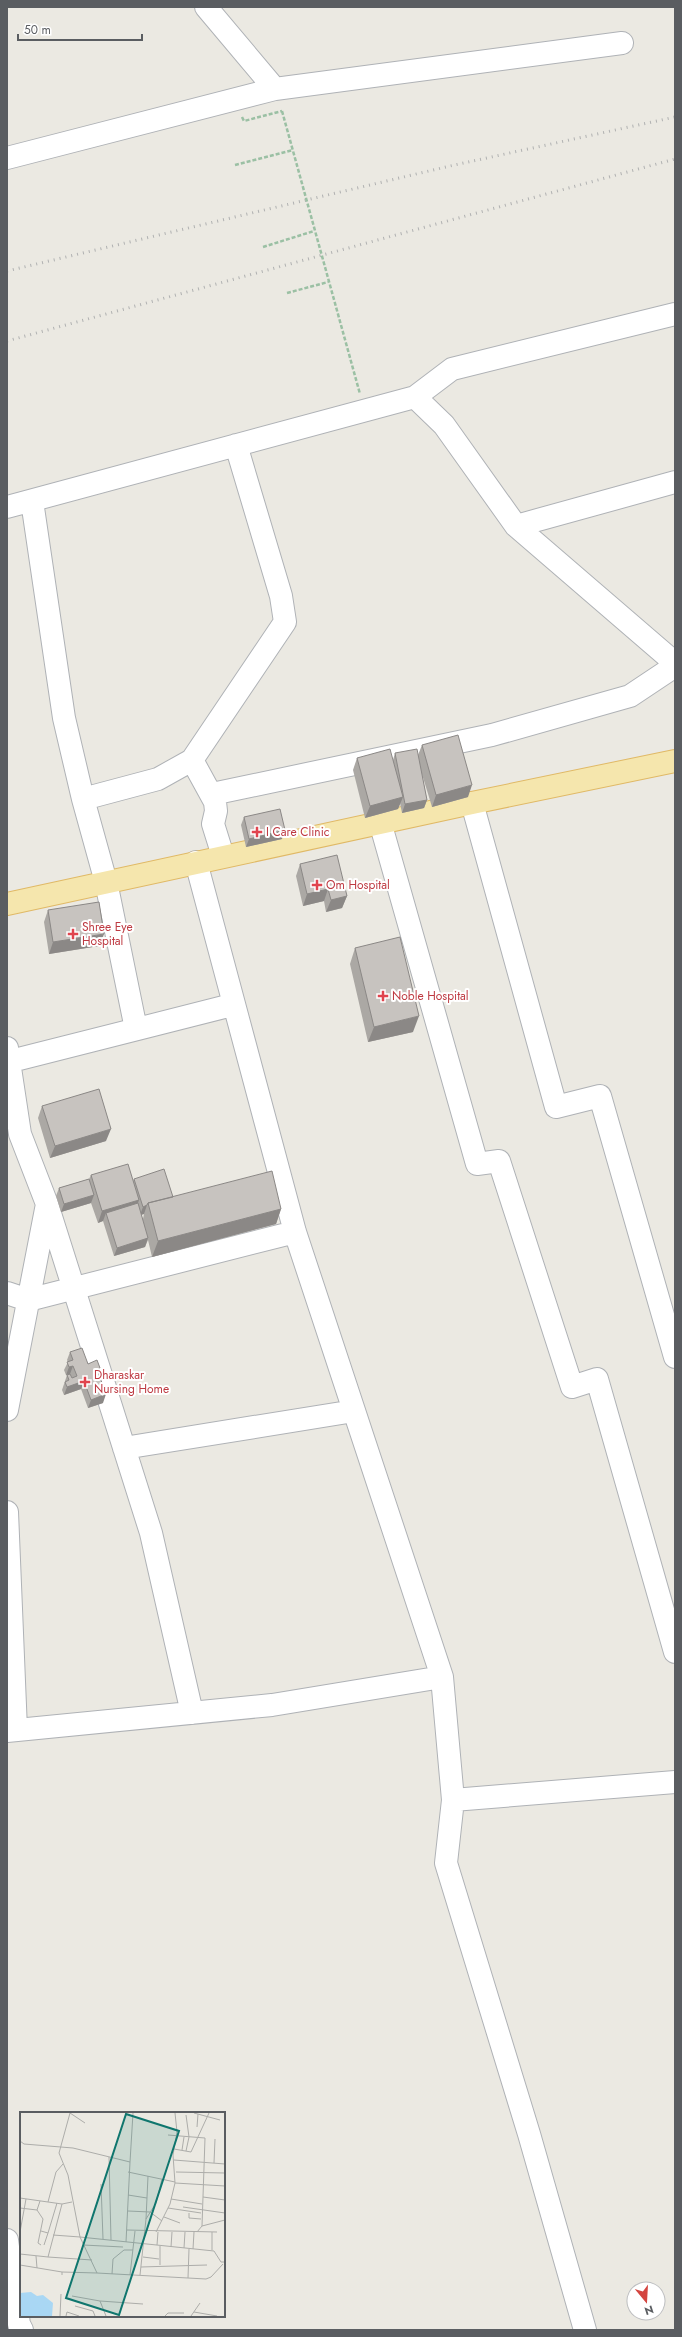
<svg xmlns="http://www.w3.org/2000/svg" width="682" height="2337" viewBox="0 0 682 2337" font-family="Jost,sans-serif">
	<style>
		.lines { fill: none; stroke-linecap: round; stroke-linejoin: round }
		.minor-casing { stroke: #afb2b6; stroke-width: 24 }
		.major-casing { stroke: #e0b966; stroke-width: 24 }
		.path { stroke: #9bc0a4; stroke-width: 2.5; stroke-dasharray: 4 2; stroke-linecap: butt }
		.minor { stroke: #fff; stroke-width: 22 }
		.major { stroke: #f5e6ad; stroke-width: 22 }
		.rail { stroke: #b0b1b1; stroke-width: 3; stroke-dasharray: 1 5; stroke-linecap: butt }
		.path-bridge { stroke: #9bc0a4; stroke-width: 2.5; stroke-dasharray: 4 2; stroke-linecap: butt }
		.wall { fill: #aba8a4; fill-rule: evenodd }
		.shaded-wall { fill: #8b8886 }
		.building { fill: #c7c3bf; stroke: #8b8886 }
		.health-dot { fill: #e0444e; stroke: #fff; stroke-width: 1.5 }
		.labels { text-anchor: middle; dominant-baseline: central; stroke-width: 4; stroke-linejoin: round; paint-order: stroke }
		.health-label { font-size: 12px; fill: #be3a42; stroke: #fff; text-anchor: start }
		.inset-road { fill: none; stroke: #adadaa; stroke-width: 1 }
		.view { fill: #0f766e; fill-opacity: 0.15; stroke: #0f766e; stroke-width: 2 }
		.inset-edge { fill: none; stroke: #5a5d61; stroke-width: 2 }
	</style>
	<rect width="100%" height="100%" fill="#ebe9e2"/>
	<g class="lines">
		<defs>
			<path id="minor" d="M206,7L275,89
				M7,158L275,89L622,43
				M415,397L452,369L675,314
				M32,501L64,718L83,799L106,882L136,1029
				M7,507L415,397L444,425L516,526L675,663
				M516,526L675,482
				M192,760L215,802L216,811L213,824L223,856
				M212,794L492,735L630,696L675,666
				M83,799L158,779L192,760L285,622L281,596L236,445
				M472,803L556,1107L600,1096L675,1357
				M380,822L477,1164L499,1161L572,1387L597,1379L675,1652
				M196,862L295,1232L442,1677L453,1800L675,1782
				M7,1048L20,1134L47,1204L7,1410
				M7,1062L232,1005
				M47,1204L151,1533L192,1713
				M7,1293L28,1300L295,1232
				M124,1448L354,1411
				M7,1512L16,1730
				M7,1731L272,1705L442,1677
				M453,1800L446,1863L529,2134L585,2330
				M7,2240L19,2324L22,2330"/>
			<path id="major" d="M7,904L472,803L675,761"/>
		</defs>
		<!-- minor casing -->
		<use href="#minor" class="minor-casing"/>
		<!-- major casing -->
		<use href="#major" class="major-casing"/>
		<!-- path -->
		<path class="path" d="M242,117L244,121L282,111
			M235,165L293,150
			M263,247L314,231
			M287,293L328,282"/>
		<!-- minor -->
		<use href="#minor" class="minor"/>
		<!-- major -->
		<use href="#major" class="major"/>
		<!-- rail -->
		<path class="rail" d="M7,271L450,166L675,117
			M7,341L675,159"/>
		<!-- path-bridge -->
		<path class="path-bridge" d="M282,111L360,394"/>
	</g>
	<!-- wall -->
	<path class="wall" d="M422,745L468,797L432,807L422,774L427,800L424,808L402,813L400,803L398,809L365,818L353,770L357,758L393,760L395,753L418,755Z
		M244,817L282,839L246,847L241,825Z
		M300,864L347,896L342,908L326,912L324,901L303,906L296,876Z
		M48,910L99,946L49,954L44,922Z
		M355,948L413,1032L368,1042L350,964Z
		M42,1106L106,1141L50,1158L38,1118Z
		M91,1175L133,1181L134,1179L173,1197L281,1209L276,1224L152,1257L148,1240L145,1247L114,1256L103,1221L98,1223L91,1203L61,1212L56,1196L59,1188L89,1179ZM144,1214L143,1219L141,1215Z
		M70,1352L88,1364L100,1368L98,1373L103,1403L88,1408L81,1389L64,1395L62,1390L67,1375H66L64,1370L68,1362L67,1360Z"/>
	<!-- shaded-wall -->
	<path class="shaded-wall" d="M472,785L468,797L432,807L436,795Z
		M403,797L398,809L365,818L370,806Z
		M427,800L424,808L402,813L405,804Z
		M285,830L282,839L246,847L249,839Z
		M328,889L324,901L303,906L307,894Z
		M347,896L342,908L326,912L331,900Z
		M104,934L99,946L49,954L53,942Z
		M419,1016L413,1032L368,1042L374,1027Z
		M111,1129L106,1141L50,1158L55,1146Z
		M94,1195L91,1203L61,1212L64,1204Z
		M139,1200L135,1212L106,1213L103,1221L98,1223L102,1211Z
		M147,1205L144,1214L140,1215L143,1207Z
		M281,1209L276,1224L152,1257L158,1241Z
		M148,1238L145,1247L114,1256L117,1248Z
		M73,1366L70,1374L66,1375L69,1367Z
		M100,1368L97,1376V1369Z
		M84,1381L81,1389L64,1395L67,1387Z
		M106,1394L103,1403L88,1408L91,1400Z"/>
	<!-- building -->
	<path class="building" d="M458,735L472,785L436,795L422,745Z
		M390,749L403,797L370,806L357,758Z
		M417,749L427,800L405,804L395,753Z
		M280,809L285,830L249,839L244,817Z
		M337,855L347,896L331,900L328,889L307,894L300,864Z
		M99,902L104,934L53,942L48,910Z
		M400,937L419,1016L374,1027L355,948Z
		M99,1089L111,1129L55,1146L42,1106Z
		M128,1164L139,1200L102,1211L91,1175Z
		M164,1169L173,1197L148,1203L147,1205L143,1207L134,1179Z
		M272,1171L281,1209L158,1241L148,1203Z
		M89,1179L94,1195L64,1204L59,1188Z
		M138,1203L148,1238L117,1248L106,1213Z
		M82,1348L88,1364L97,1360L100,1368L97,1369L106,1394L91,1400L84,1381L67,1387L65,1382L69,1380L67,1375L70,1374L72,1378L77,1376L73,1366L69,1367L67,1362L73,1360L70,1352Z"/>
	<!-- markers -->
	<g class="health-dot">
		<path d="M255 826h4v4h4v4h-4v4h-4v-4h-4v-4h4z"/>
		<path d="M315 879h4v4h4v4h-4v4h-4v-4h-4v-4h4z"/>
		<path d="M71 928h4v4h4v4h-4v4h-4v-4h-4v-4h4z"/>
		<path d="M381 990h4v4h4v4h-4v4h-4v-4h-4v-4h4z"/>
		<path d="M83 1376h4v4h4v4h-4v4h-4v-4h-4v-4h4z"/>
	</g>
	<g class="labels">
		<!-- health labels -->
		<g class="health-label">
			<text x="266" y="832">I Care Clinic</text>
			<text x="326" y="885">Om Hospital</text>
			<text x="82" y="927">Shree Eye<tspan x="82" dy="14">Hospital</tspan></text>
			<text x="392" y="996">Noble Hospital</text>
			<text x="94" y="1375">Dharaskar<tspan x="94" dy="14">Nursing Home</tspan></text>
		</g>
	</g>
	<!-- overview -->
	<g transform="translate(20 2112)">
		<rect width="205" height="205" fill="#ebe9e2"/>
		<path d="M11,180L17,184L23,183L33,191L32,204H0V181Z" fill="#a9d7f4"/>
		<path class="inset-road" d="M50,1L65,11M50,1L39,41L48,63L60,125L194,139L201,150H205M174,1L200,8M166,3L169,25L166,39M177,15L178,2M148,23L185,26L182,114M0,29L4,32L53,36L110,50L106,130M154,37L171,40L189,1M162,38L164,25M89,45L91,128M154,48L205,52M110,50L113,1M194,51L195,27M108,60L155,70M156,60L205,61M155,71L205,74M81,72L83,127M108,83L127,86M183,85L205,88M0,86L42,92L52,90M151,87L182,92M20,89L17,98L23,107L18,131L21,133M28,90L36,60L43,52M42,92L28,145L72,148M163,95L205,101M0,96L17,98M148,96L181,101M108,99L130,100L142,109M169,101V106L181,107M144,105L160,111M126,107L128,64M107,118L197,120M21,119L28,121L37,91M0,120L6,87M136,120L150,92L155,71L153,43L157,20L155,1M177,120L182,114L205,108M33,123L60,125L77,161L186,167L191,165L203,152M24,133L28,121M63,133L103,135M137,133L138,120M140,134V153M151,135L152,120M164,136L165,120M173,137L174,120M192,138V120M0,142L28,145M16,144L17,156M123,145L139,147M0,153L42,160M121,155L187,153M92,162L93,147L104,138H113M42,163V160L77,161M110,163L115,119M120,163L126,107L136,91L142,67M168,166L169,137M52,184L80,189L123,192M80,189L86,204M55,194L73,199L75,204M174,200L197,204M40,204L41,182M46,204L47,200L59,204M145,204L148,201H164M171,204L180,191"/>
		<path class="view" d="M106,2L159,19L99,203L46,186Z"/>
		<rect width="205" height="205" class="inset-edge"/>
	</g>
	<!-- border -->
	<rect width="682" height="2337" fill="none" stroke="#5a5d61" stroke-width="16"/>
	<!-- north arrow -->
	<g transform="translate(646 2301) rotate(162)"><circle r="19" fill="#ffffff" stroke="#bdbec0"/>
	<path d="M0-3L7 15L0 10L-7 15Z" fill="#d44540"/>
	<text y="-6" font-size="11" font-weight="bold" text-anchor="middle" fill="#5a5d61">N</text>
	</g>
	<!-- scale -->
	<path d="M18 34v6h124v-6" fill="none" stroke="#5a5d61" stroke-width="2"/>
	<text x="24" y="34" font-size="12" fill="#5a5d61" stroke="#ffffff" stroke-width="3" paint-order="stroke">50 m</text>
</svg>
